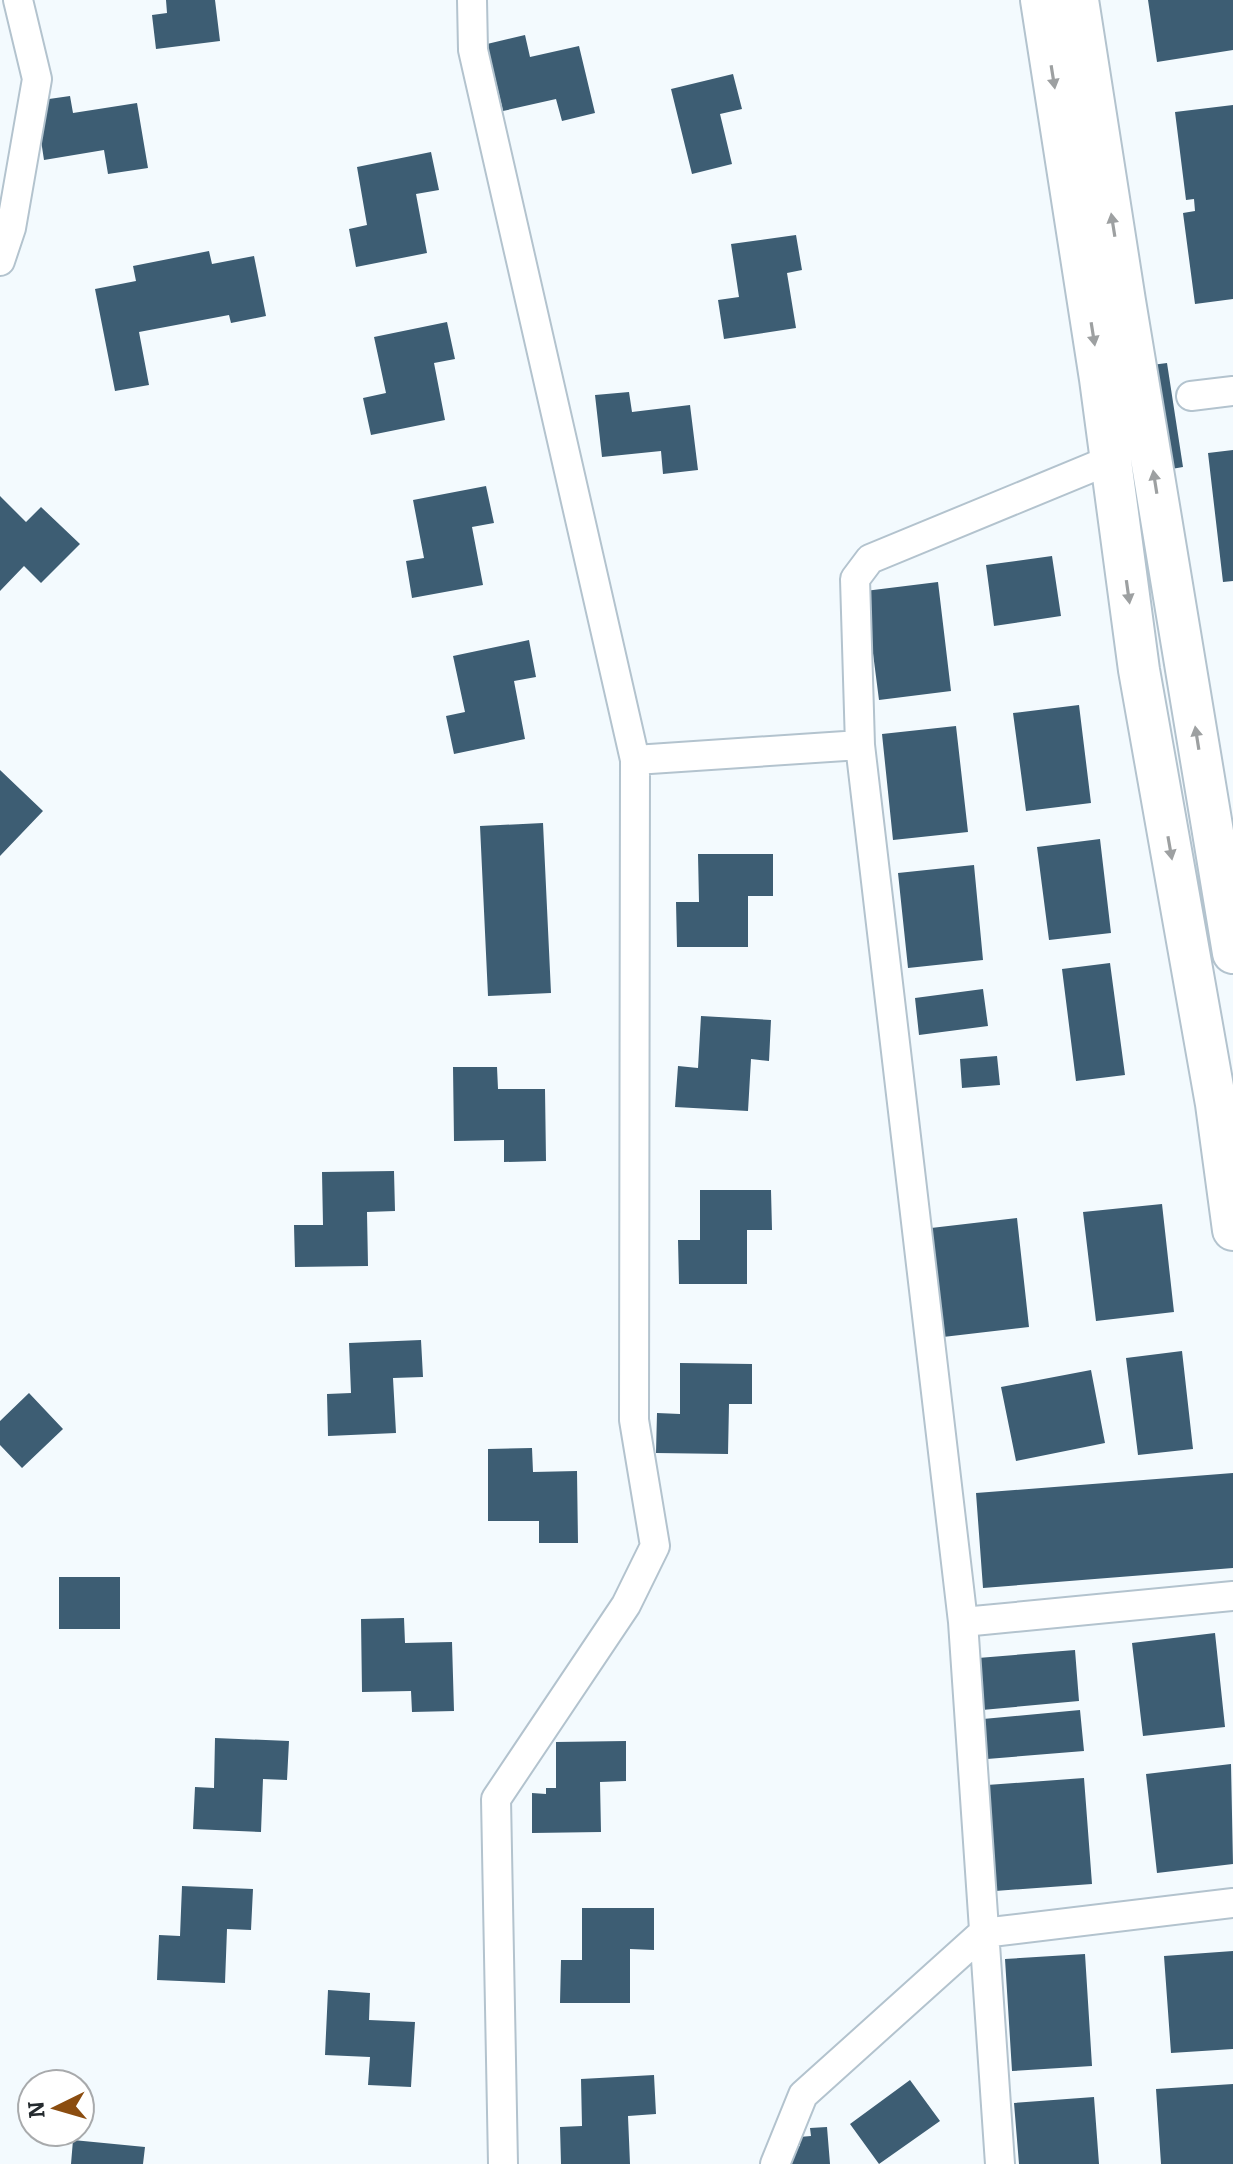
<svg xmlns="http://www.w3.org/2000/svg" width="1233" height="2164" viewBox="0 0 1233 2164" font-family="Bitter,serif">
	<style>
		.building { fill: #3d5d73 }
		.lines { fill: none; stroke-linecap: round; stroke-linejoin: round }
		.street-casing { stroke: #b3c3ce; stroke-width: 32 }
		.secondary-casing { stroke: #b3c3ce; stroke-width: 44 }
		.street { stroke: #fff; stroke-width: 28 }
		.secondary { stroke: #fff; stroke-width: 40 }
		.oneway { fill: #9da0a1 }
	</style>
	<rect width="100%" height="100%" fill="#f3fafe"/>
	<!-- building -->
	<path class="building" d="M166,0H215L220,41L156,49L152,15L167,13Z
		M1148,0H1233V50L1157,62Z
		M525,35L530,57L579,46L595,113L562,121L556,99L503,111L487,44Z
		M733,74L742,109L720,114L732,164L692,174L671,89Z
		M70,96L73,113L137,103L148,168L108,174L104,150L44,160L35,101Z
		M1233,105V299L1195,304L1183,213L1195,211L1194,199L1186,200L1175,112Z
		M431,152L439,190L416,194L427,253L356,267L349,229L367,225L357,167Z
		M796,235L802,270L787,273L796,328L724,339L718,300L739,297L731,244Z
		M209,251L212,264L254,256L266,316L231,323L229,315L139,332L149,385L115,391L95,289L136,281L133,266Z
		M447,322L455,359L434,363L445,420L371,435L363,398L386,393L374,337Z
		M1167,363L1183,467L1160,471L1144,366Z
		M629,392L632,412L690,405L698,470L663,474L661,451L602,457L595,395Z
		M1233,450V581L1223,582L1208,453Z
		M486,486L494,523L472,527L483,585L412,598L406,561L424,558L413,500Z
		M0,496L26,522L41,507L80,544L41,583L24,566L0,591Z
		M1052,556L1061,616L994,626L986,565Z
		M938,582L951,691L879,700L865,591Z
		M529,640L536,677L514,681L525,739L454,754L446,716L465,712L453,656Z
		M1079,705L1091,803L1026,811L1013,713Z
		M956,726L968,832L893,840L882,734Z
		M0,770L43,811L0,856Z
		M543,823L551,993L488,996L480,826Z
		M1100,839L1111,933L1049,940L1037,847Z
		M698,854H773V896H748V947H677L676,902H699Z
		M974,865L983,960L908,968L898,873Z
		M1110,963L1125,1075L1076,1081L1062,969Z
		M983,989L988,1026L919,1035L915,998Z
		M701,1016L771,1020L769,1061L751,1059L748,1111L675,1107L678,1066L698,1068Z
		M997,1056L1000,1085L962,1088L960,1059Z
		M453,1067H497L498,1089H545L546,1161L504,1162V1140L454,1141Z
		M394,1171L395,1211L367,1212L368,1266L295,1267L294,1225H323L322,1172Z
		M700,1190H771L772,1230H747V1284H679L678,1240H700Z
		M1162,1204L1174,1312L1096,1321L1083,1212Z
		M1017,1218L1029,1327L943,1337L931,1228Z
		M421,1340L423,1377L393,1378L396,1433L328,1436L327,1394L351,1393L349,1343Z
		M1182,1351L1193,1449L1138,1455L1126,1358Z
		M680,1363L752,1364V1404H729L728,1454L656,1453L657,1413L680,1414Z
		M1091,1370L1105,1443L1016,1461L1001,1387Z
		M29,1393L63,1429L22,1468L0,1445V1421Z
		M532,1448L533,1472L577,1471L578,1543H539V1521H488V1449Z
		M1233,1473V1568L983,1588L976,1493Z
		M59,1577H120V1629H59Z
		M404,1618L405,1643L452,1642L454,1711L412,1712L411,1691L362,1692L361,1619Z
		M1215,1633L1225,1727L1143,1736L1132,1643Z
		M1075,1650L1079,1701L982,1710L978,1658Z
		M1080,1710L1084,1751L987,1759L983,1719Z
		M215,1738L289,1741L287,1780L263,1779L261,1832L193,1829L195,1787L214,1788Z
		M626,1741V1781L600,1782L601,1832L532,1833V1793L546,1794V1788H556V1742Z
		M1231,1764L1233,1864L1157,1873L1146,1774Z
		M1084,1778L1092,1884L995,1891L987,1785Z
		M182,1886L253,1889L251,1930L227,1929L225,1983L157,1980L159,1935L180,1936Z
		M582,1908H654V1950L630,1949V2003H560L561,1960H582Z
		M1233,1951V2049L1171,2053L1164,1956Z
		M1085,1954L1092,2066L1012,2071L1005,1959Z
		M328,1990L370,1993L369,2020L415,2022L411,2087L368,2085L370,2057L325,2055Z
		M654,2075L656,2114L628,2116L630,2164H561L560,2127L582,2126L581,2079Z
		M910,2080L940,2121L879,2164L850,2124Z
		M1233,2084V2164H1161L1156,2089Z
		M1094,2097L1099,2164H1019L1014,2103Z
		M827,2127L830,2164H789L788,2147L800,2146L799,2137L811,2136L810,2128Z
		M73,2140L145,2147L143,2164H71Z"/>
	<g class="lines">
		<defs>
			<path id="street" d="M472,0L473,50L635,760L634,1420L655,1546L626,1605L496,1799L503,2164
				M0,261L11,228L37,79L18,0
				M1191,396L1233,391
				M635,760L860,745
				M963,1622L1233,1596
				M775,2164L803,2095L983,1933L1233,1903
				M1000,2164L963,1622L860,745L855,579L870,559L1110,460"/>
			<path id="secondary" d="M1041,0L1100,379L1139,670L1216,1104L1233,1230
				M1078,0L1125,301L1233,953"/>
		</defs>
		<!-- street casing -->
		<use href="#street" class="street-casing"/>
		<!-- secondary casing -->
		<use href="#secondary" class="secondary-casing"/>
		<!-- street -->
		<use href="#street" class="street"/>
		<!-- secondary -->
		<use href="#secondary" class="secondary"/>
	</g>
	<!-- one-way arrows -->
	<defs><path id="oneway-solid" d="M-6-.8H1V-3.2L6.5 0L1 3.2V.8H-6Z" transform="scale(2)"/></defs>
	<g class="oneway">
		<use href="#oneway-solid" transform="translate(1053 77) rotate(81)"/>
		<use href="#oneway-solid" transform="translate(1113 225) rotate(-99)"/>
		<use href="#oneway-solid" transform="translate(1093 334) rotate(81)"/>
		<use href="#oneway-solid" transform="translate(1155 482) rotate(-99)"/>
		<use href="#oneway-solid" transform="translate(1128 592) rotate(82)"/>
		<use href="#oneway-solid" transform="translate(1197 738) rotate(-99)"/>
		<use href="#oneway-solid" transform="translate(1170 848) rotate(80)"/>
	</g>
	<!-- north arrow -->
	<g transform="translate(56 2108) rotate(265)"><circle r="38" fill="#ffffff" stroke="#a8aaac" stroke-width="2"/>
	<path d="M0-6L14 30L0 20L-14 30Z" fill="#8b4d10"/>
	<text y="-12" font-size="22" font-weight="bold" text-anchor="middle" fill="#252b2f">N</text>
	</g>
</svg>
